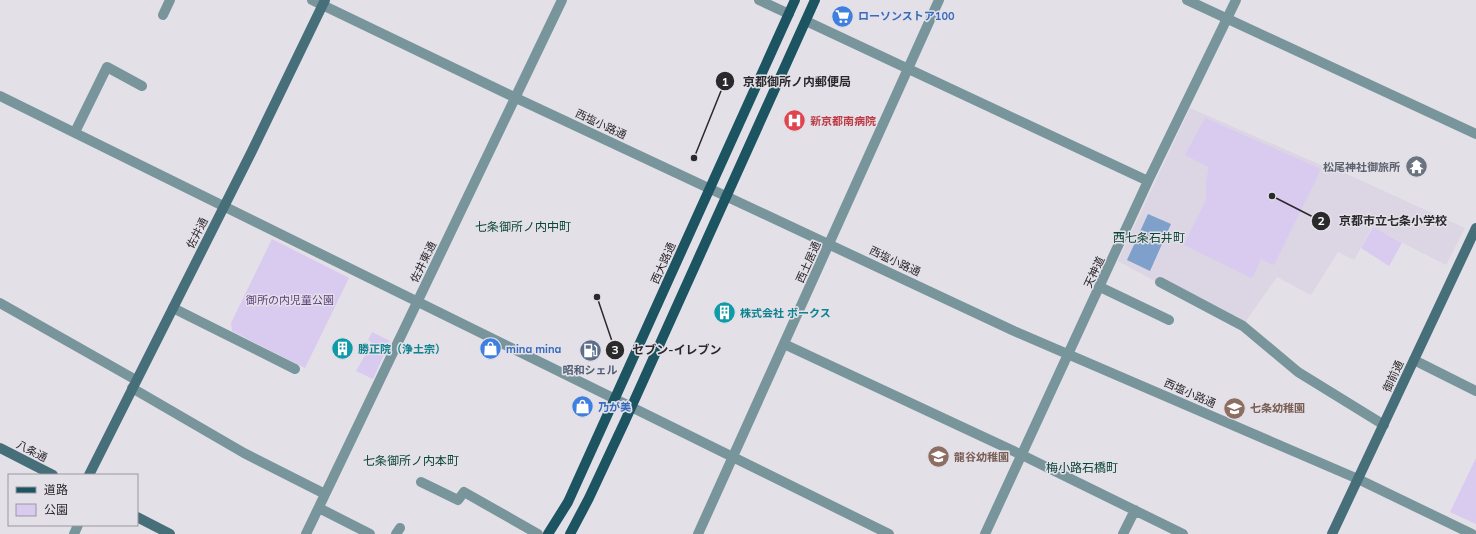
<svg xmlns="http://www.w3.org/2000/svg" width="1476" height="534" viewBox="0 0 1476 534" font-family="Mulish,'Noto Sans JP',sans-serif">
	<style>
		.built { fill: #dbd5e4 }
		.green { fill: #d9caef }
		.water { fill: #7fa0ca }
		.lines { fill: none; stroke-linecap: round; stroke-linejoin: round }
		.street { stroke: #79959c; stroke-width: 10 }
		.secondary { stroke: #466f7a; stroke-width: 10 }
		.primary { stroke: #1c5462; stroke-width: 10 }
		.labels { text-anchor: middle; dominant-baseline: central; stroke-width: 3; stroke-linejoin: round; paint-order: stroke }
		.shop-label { font-size: 11px; font-weight: bold; fill: #366cbe; stroke: #e4e0e8; text-anchor: start }
		.health-label { font-size: 11px; font-weight: bold; fill: #be3a42; stroke: #e4e0e8; text-anchor: start }
		.street-label { font-size: 11px; fill: #2a292c; stroke: #e4e0e8 }
		.worship-label { font-size: 11px; font-weight: bold; fill: #5b616d; stroke: #e4e0e8; text-anchor: end }
		.park-label { font-size: 11px; fill: #5c3f7d; stroke: #e4e0e8 }
		.culture-label { font-size: 11px; font-weight: bold; fill: #0d838f; stroke: #e4e0e8; text-anchor: start }
		.service-label { font-size: 11px; font-weight: bold; fill: #4e5e75; stroke: #e4e0e8 }
		.education-label { font-size: 11px; font-weight: bold; fill: #785e54; stroke: #e4e0e8; text-anchor: start }
		.neighbourhood-label { font-size: 12px; fill: #0b453a; stroke: #e4e0e8 }
		.leader { fill: none; stroke: #2a292c; stroke-width: 1.5 }
		.callout-dot { fill: #2a292c; stroke: #e4e0e8; stroke-width: 1.5 }
		.mark-label { font-size: 12px; text-anchor: middle; font-weight: bold; fill: #fff }
		.callout-label { font-size: 12px; text-anchor: middle; font-weight: bold; fill: #2a292c; stroke: #e4e0e8; stroke-width: 3; stroke-linejoin: round; paint-order: stroke }
	</style>
	<rect width="100%" height="100%" fill="#e4e0e8"/>
	<!-- built -->
	<path class="built" d="M1190,108L1321,165H1327L1465,228L1446,265L1372,227L1354,260L1338,252L1311,295L1277,277L1241,328L1118,261Z"/>
	<!-- green -->
	<path class="green" d="M1205,118L1321,169L1274,265L1261,259L1252,278L1184,245L1206,200V181L1209,167L1185,155Z
		M1373,227L1402,243L1389,266L1361,248Z
		M272,239L349,278L305,368L232,331L231,323Z
		M372,332L390,341L373,379L356,371L372,343L368,340Z
		M1476,458V524L1450,512Z"/>
	<!-- water -->
	<path class="water" d="M1148,214L1171,224L1150,271L1127,260Z"/>
	<g class="lines">
		<!-- street -->
		<path class="street" d="M312,0L516,98L1014,331L1358,479L1472,534
			M759,0L789,14
			M1187,0L1476,134
			M163,15L170,0
			M806,21L1148,181
			M0,96L889,534
			M75,132L107,67L142,86
			M1160,282L1243,326L1298,372L1384,425
			M1100,287L1169,320
			M0,303L136,380
			M173,308L295,369
			M784,344L1022,455L1183,534
			M1414,360L1476,391
			M132,388L244,453L325,494
			M421,482L458,500L464,492L538,534
			M319,508L370,534
			M74,534L78,525
			M306,534L562,0
			M396,534L400,528
			M698,534L939,0
			M985,534L1148,181L1236,0
			M1123,534L1135,510"/>
		<!-- secondary -->
		<path class="secondary" d="M0,448L53,475
			M89,475L251,153L325,0
			M137,517L170,534
			M1332,534L1476,228"/>
		<!-- primary -->
		<path class="primary" d="M548,534L568,502L795,0
			M570,534L589,498L625,421L815,0"/>
	</g>
	<!-- icons -->
	<defs>
		<symbol id="supermarket-disc" viewBox="-11 -11 22 22"><circle r="9.5" fill="#3f7fe0" stroke="#e4e0e8"/><path d="M-6-5.5h2.5l.6 2H6L4.5 2H-2.5L-4.4-4H-6ZM-1.5 3.2a1.3 1.3 0 1 0 .1 0ZM3 3.2a1.3 1.3 0 1 0 .1 0Z" fill="#fff"/></symbol>
		<symbol id="hospital-disc" viewBox="-11 -11 22 22"><circle r="9.5" fill="#e0444e" stroke="#e4e0e8"/><path d="M-5-5h3v3.5h4V-5h3V5h-3V1.5h-4V5h-3Z" fill="#fff"/></symbol>
		<symbol id="temple-disc" viewBox="-11 -11 22 22"><circle r="9.5" fill="#6b7280" stroke="#e4e0e8"/><path d="M0-6L5-2H3V0L6.5 2.5H4V6H1.5V3h-3V6H-4V2.5H-6.5L-3 0V-2H-5Z" fill="#fff"/></symbol>
		<symbol id="building-disc" viewBox="-11 -11 22 22"><circle r="9.5" fill="#0f9aa8" stroke="#e4e0e8"/><path d="M-4-6H4V6H1V3H-1V6H-4ZM-2.5-4.3h1.7v1.8h-1.7ZM.8-4.3h1.7v1.8H.8ZM-2.5-1h1.7V.8h-1.7ZM.8-1h1.7V.8H.8Z" fill="#fff"/></symbol>
		<symbol id="shop-disc" viewBox="-11 -11 22 22"><circle r="9.5" fill="#3f7fe0" stroke="#e4e0e8"/><path d="M-5-2.5h2.3a2.7 3.5 0 0 1 5.4 0H5L5.5 6h-11ZM-1.5-2.5h3a1.5 2.3 0 0 0-3 0Z" fill="#fff"/></symbol>
		<symbol id="fuel-disc" viewBox="-11 -11 22 22"><circle r="9.5" fill="#5c6f8a" stroke="#e4e0e8"/><path d="M-5.5-6h7V0h2V4h1.3V-2.5L3-4.5l.8-.8L6-3V5H2.5V1h-1V6h-7ZM-4.2-4.7v3.2H.2V-4.7Z" fill="#fff"/></symbol>
		<symbol id="school-disc" viewBox="-11 -11 22 22"><circle r="9.5" fill="#8d6e63" stroke="#e4e0e8"/><path d="M0-5L7-2L0 1L-7-2ZM-4 1L0 2.5L4 1V4Q0 6-4 4Z" fill="#fff"/></symbol>
	</defs>
	<g fill-rule="evenodd">
		<use href="#supermarket-disc" x="830" y="4" width="25" height="25"/>
		<use href="#hospital-disc" x="782" y="108" width="25" height="25"/>
		<use href="#temple-disc" x="1404" y="154" width="25" height="25"/>
		<use href="#building-disc" x="712" y="300" width="25" height="25"/>
		<use href="#building-disc" x="330" y="336" width="25" height="25"/>
		<use href="#shop-disc" x="478" y="336" width="25" height="25"/>
		<use href="#fuel-disc" x="578" y="338" width="25" height="25"/>
		<use href="#shop-disc" x="570" y="394" width="25" height="25"/>
		<use href="#school-disc" x="1222" y="396" width="25" height="25"/>
		<use href="#school-disc" x="926" y="444" width="25" height="25"/>
	</g>
	<g class="labels">
		<!-- shop labels -->
		<g class="shop-label">
			<text x="858" y="16">ローソンストア100</text>
			<text x="506" y="349">mina mina</text>
			<text x="598" y="407">乃が美</text>
		</g>
		<!-- health labels -->
		<g class="health-label">
			<text x="810" y="121">新京都南病院</text>
		</g>
		<!-- street labels -->
		<g class="street-label">
			<text transform="translate(601 124) rotate(25)">西塩小路通</text>
			<text transform="translate(197 233) rotate(-63)">佐井通</text>
			<text transform="translate(895 261) rotate(25)">西塩小路通</text>
			<text transform="translate(423 262) rotate(-64)">佐井東通</text>
			<text transform="translate(808 262) rotate(-66)">西土居通</text>
			<text transform="translate(663 263) rotate(-66)">西大路通</text>
			<text transform="translate(1094 272) rotate(-65)">天神道</text>
			<text transform="translate(1393 376) rotate(-65)">御前通</text>
			<text transform="translate(1190 393) rotate(24)">西塩小路通</text>
			<text transform="translate(32 451) rotate(27)">八条通</text>
		</g>
		<!-- worship labels -->
		<g class="worship-label">
			<text x="1400" y="167">松尾神社御旅所</text>
		</g>
		<!-- park labels -->
		<g class="park-label">
			<text x="290" y="300">御所の内児童公園</text>
		</g>
		<!-- culture labels -->
		<g class="culture-label">
			<text x="740" y="313">株式会社 ボークス</text>
			<text x="358" y="349">勝正院（浄土宗）</text>
		</g>
		<!-- service labels -->
		<g class="service-label">
			<text x="590" y="370">昭和シェル</text>
		</g>
		<!-- education labels -->
		<g class="education-label">
			<text x="1250" y="408">七条幼稚園</text>
			<text x="954" y="457">龍谷幼稚園</text>
		</g>
		<!-- neighbourhood labels -->
		<g class="neighbourhood-label">
			<text x="523" y="226">七条御所ノ内中町</text>
			<text x="1149" y="237">西七条石井町</text>
			<text x="411" y="460">七条御所ノ内本町</text>
			<text x="1082" y="467">梅小路石橋町</text>
		</g>
	</g>
	<!-- callouts -->
	<path class="leader" d="M694 158L725 81M1272 196L1321 221M597 297L615 350"/>
	<g class="callout-dot">
		<circle cx="694" cy="158" r="4"/>
		<circle cx="1272" cy="196" r="4"/>
		<circle cx="597" cy="297" r="4"/>
		<circle cx="725" cy="81" r="10"/>
		<circle cx="1321" cy="221" r="10"/>
		<circle cx="615" cy="350" r="10"/>
	</g>
	<g class="mark-label">
		<text x="725" y="86">1</text>
		<text x="1321" y="225">2</text>
		<text x="615" y="354">3</text>
	</g>
	<g class="callout-label">
		<text x="797" y="86">京都御所ノ内郵便局</text>
		<text x="1393" y="225">京都市立七条小学校</text>
		<text x="677" y="354">セブン-イレブン</text>
	</g>
	<!-- legend -->
	<rect x="8" y="474" width="130" height="52" fill="#e4e0e8" stroke="#9a979d"/>
	<rect x="16" y="487" width="20" height="6" fill="#1c5462" stroke="#9a979d"/>
	<text x="44" y="494" font-size="12" fill="#2a292c">道路</text>
	<rect x="16" y="504" width="20" height="12" fill="#d9caef" stroke="#9a979d"/>
	<text x="44" y="514" font-size="12" fill="#2a292c">公園</text>
</svg>
